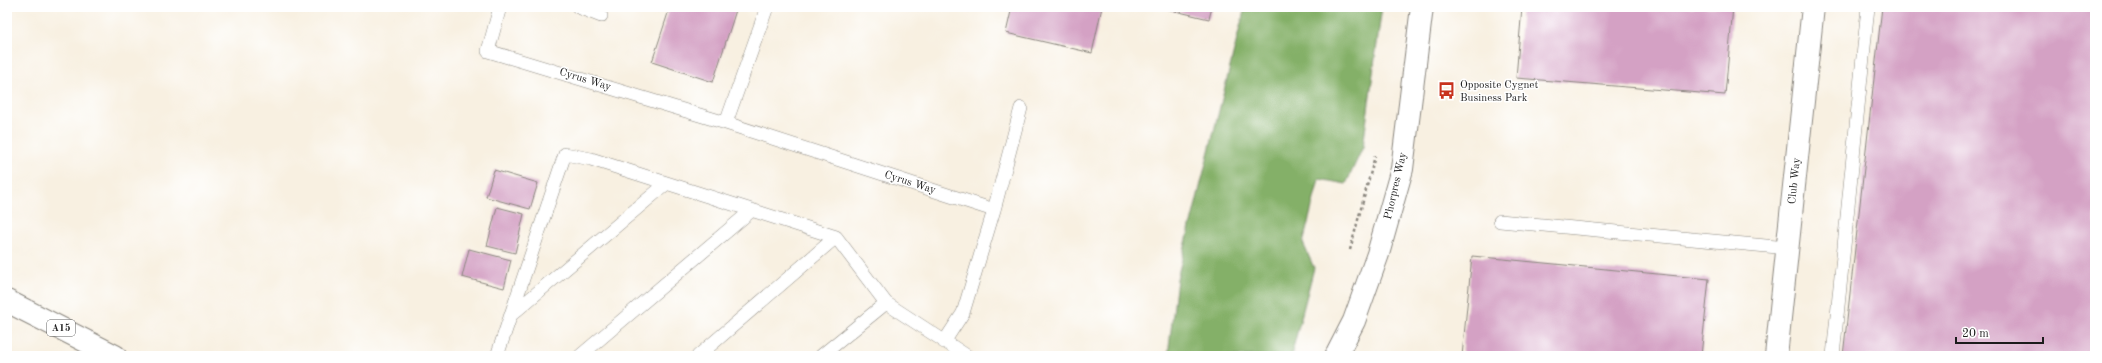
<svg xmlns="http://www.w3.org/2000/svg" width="2102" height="363" viewBox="0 0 2102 363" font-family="'Old Standard TT',serif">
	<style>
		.forest { fill: #84b068; stroke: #506642 }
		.building { fill: #d4a1c4 }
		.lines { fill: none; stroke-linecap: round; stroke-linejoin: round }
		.lane-casing { stroke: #8a867e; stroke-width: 14 }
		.street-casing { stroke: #8a867e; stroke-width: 24 }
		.secondary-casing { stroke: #8a867e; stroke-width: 24 }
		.primary-casing { stroke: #8a867e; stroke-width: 24 }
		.path { stroke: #8a867e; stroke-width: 2.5; stroke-dasharray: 3 3; stroke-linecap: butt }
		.lane { stroke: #fff; stroke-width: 13 }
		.street { stroke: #fff; stroke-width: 22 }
		.secondary { stroke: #fff; stroke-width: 22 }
		.primary { stroke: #fff; stroke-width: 22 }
		.labels { text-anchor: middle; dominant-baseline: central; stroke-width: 3; stroke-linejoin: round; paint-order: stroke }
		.shield { fill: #fff; stroke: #606060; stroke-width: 1 }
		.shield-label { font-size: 10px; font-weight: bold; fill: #1c1c1c }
		.street-label { font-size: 11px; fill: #1c1c1c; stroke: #fff }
		.poi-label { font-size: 11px; fill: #1c1c1c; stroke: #fff; text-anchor: start }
	</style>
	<rect width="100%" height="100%" fill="#fff"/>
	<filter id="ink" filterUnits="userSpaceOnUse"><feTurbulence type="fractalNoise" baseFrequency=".025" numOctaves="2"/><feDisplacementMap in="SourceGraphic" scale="8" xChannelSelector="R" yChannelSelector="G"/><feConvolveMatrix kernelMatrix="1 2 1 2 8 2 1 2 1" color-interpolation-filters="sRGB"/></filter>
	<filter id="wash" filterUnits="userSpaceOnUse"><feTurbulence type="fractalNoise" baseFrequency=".012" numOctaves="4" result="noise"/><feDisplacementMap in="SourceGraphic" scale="16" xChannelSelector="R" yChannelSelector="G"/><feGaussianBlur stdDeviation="0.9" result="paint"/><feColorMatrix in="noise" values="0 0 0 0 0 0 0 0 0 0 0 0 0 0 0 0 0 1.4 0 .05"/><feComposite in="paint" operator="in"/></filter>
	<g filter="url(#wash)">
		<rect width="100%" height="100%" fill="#f8f0e1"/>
		<!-- forest -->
		<path class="forest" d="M1245,7H1382L1363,147L1346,184L1319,179L1303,243L1314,268L1291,356H1168L1177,279Z"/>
		<g id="blocks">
			<!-- building -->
			<path class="building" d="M670,7H737L713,82L652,62Z
				M1012,7H1102L1092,53L1006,33Z
				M1158,7H1212L1209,19Z
				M1522,7H1733L1725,95L1516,78Z
				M1882,7H2095V356H1843Z
				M494,170L538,183L530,209L486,197Z
				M497,207L524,214L515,253L487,246Z
				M469,249L511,260L504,288L462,277Z
				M1472,256L1709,279L1701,356H1462Z"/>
		</g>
	</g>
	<g filter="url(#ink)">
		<use href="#blocks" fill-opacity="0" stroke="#8a867e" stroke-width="1"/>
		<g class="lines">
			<defs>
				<path id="lane" d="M500,7L488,51L726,123
					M578,7L601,16
					M767,7L726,123L994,210L1021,108
					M1500,221L1788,248
					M511,315L667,183
					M944,342L963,313L994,210
					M497,356L565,154L591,159L836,237L886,303L967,356
					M580,356L752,210
					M698,356L836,237
					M821,356L886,303
					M1833,356L1868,7"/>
				<path id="street" d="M1776,356L1813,7"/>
				<path id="secondary" d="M1336,356L1354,321L1378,254L1402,169L1422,7"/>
				<path id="primary" d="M7,301L115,356"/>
			</defs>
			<!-- lane casing -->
			<use href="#lane" class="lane-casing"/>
			<!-- street casing -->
			<use href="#street" class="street-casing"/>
			<!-- secondary casing -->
			<use href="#secondary" class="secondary-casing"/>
			<!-- primary casing -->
			<use href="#primary" class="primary-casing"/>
			<!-- path -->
			<path class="path" d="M1350,250L1375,156"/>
			<!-- lane -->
			<use href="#lane" class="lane"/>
			<!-- street -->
			<use href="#street" class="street"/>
			<!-- secondary -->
			<use href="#secondary" class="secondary"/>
			<!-- primary -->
			<use href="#primary" class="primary"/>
		</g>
	</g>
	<!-- icons -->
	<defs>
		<symbol id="bus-bare" viewBox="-9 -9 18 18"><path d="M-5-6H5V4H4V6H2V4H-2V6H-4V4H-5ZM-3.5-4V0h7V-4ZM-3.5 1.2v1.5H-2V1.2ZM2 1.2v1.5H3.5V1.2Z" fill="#c8321e" stroke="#fff" stroke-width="2.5" paint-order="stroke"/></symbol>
	</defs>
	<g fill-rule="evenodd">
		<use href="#bus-bare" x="1434" y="78" width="25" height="25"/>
	</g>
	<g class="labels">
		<!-- shield labels -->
		<rect class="shield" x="47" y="320" width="28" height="16" rx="3"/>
		<g class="shield-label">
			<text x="61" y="328">A15</text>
		</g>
		<!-- street labels -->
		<g class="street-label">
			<text transform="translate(585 80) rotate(17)">Cyrus Way</text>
			<text transform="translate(1795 181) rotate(-84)">Club Way</text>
			<text transform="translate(910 183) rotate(18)">Cyrus Way</text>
			<text transform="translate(1396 186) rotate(-77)">Phorpres Way</text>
		</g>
		<!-- poi labels -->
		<g class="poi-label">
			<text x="1460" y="85">Opposite Cygnet<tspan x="1460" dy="13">Business Park</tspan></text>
		</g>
	</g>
	<!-- margin -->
	<rect width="2102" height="363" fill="none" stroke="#fff" stroke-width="24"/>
	<!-- scale -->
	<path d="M1956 337v6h87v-6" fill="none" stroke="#1c1c1c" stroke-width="2"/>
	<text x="1962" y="337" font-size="12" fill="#1c1c1c" stroke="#ffffff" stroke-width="3" paint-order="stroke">20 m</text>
</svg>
